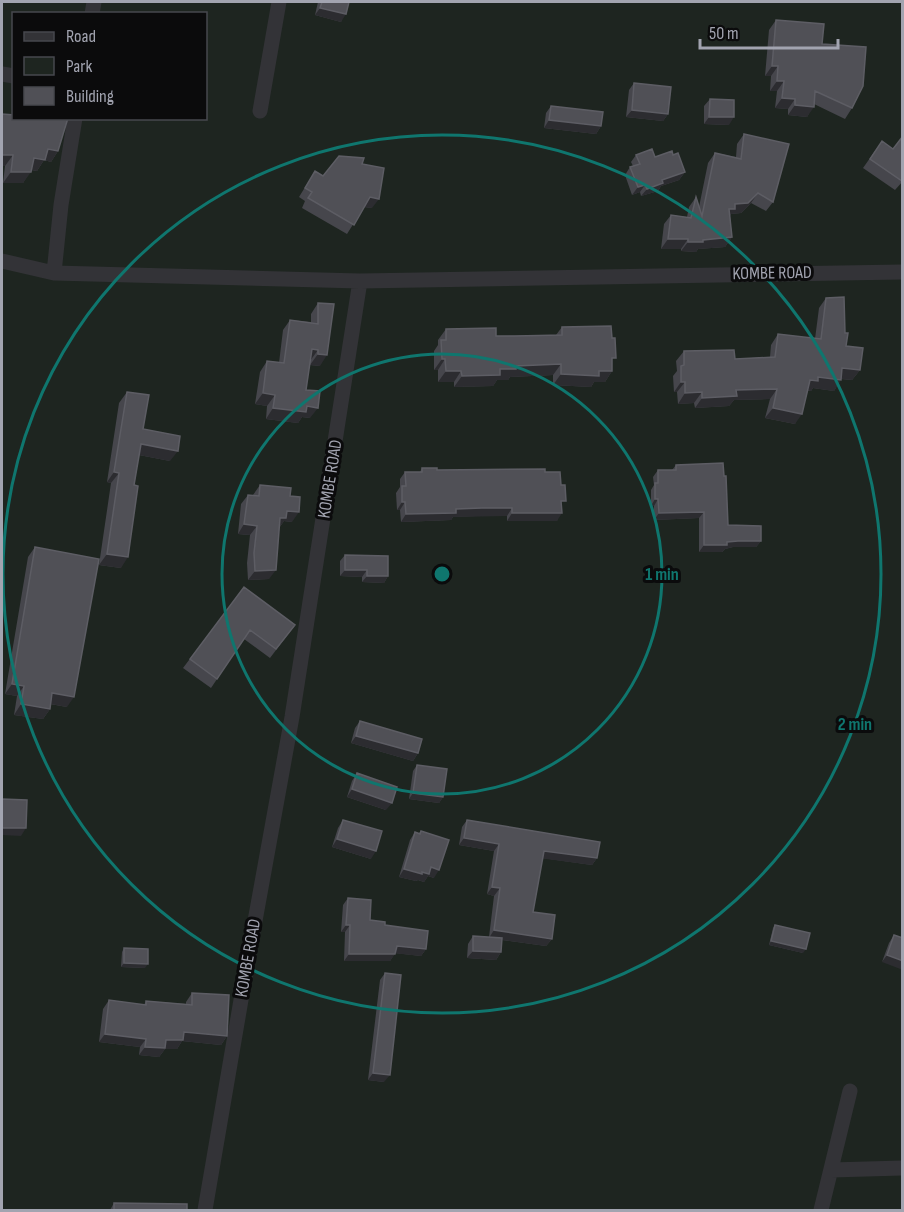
<svg xmlns="http://www.w3.org/2000/svg" width="904" height="1212" viewBox="0 0 904 1212" font-family="'Sofia Sans Condensed',sans-serif">
	<style>
		.green { fill: #1e2520; fill-rule: evenodd }
		.lines { fill: none; stroke-linecap: round; stroke-linejoin: round }
		.minor { stroke: #333337; stroke-width: 15 }
		.wall { fill: #46464c }
		.shaded-wall { fill: #2c2c30 }
		.building { fill: #505056; stroke: #5d5d64; stroke-width: 1.5 }
		.ring { fill: none; stroke: #0f766e; stroke-width: 3 }
		.labels { text-anchor: middle; dominant-baseline: central; stroke-width: 6; stroke-linejoin: round; paint-order: stroke }
		.street-label { font-size: 18px; fill: #a2a4b0; stroke: #0b0b0c }
		.centre { fill: #0f766e; stroke: #0b0b0c; stroke-width: 3 }
		.ring-label { font-size: 18px; text-anchor: middle; font-weight: bold; fill: #0f766e; stroke: #0b0b0c; stroke-width: 6; stroke-linejoin: round; paint-order: stroke }
	</style>
	<rect width="100%" height="100%" fill="#101011"/>
	<!-- green -->
	<path class="green" d="M2,2H902V1210H2ZM14,14H206V118H14Z"/>
	<g class="lines">
		<!-- minor -->
		<path class="minor" d="M92,14L94,2
			M2,74L14,76
			M260,111L279,2
			M2,261L54,273L360,281
			M54,273L61,205L75,118
			M831,1170L902,1168
			M205,1210L247,965L292,717L360,281L902,272
			M821,1210L850,1091"/>
	</g>
	<!-- wall -->
	<path class="wall" d="M318,2H349L341,22L315,15Z
		M776,20L822,44L852,108L845,119L814,104L807,117L788,115V109L775,108L777,91H770L771,76H765L769,30Z
		M634,83L668,114L663,121L626,117L629,90Z
		M710,99L729,125L704,124V106Z
		M551,106L601,126L596,134L544,128L546,113Z
		M2,114L58,151L51,162L44,160L37,171L31,170L23,183H3L5,166H2Z
		M744,134L773,202L766,211L751,203L741,213L731,214L730,216L732,237L725,247L698,249L696,252L681,251V249H661L664,224L671,215L687,217L689,207L696,197L699,207L708,163L715,153L736,157L737,144Z
		M882,141L903,181L895,190L863,168Z
		M636,155L655,157L673,155L685,172L679,180L661,186L658,191L641,196L640,192L632,195L625,175L630,167L633,166L631,162Z
		M362,164L372,208L364,207L347,234L302,208L305,201L299,197L315,171L323,176Z
		M826,298L845,333L846,346L860,370L852,380L841,379L834,391L813,388L811,391H808L795,424L765,418L770,399L734,400L729,406L695,408L694,403L678,404L677,392H674L673,376L677,371L676,361L684,351L735,359L770,357L771,345L778,334L815,339L819,308Z
		M318,303L320,366L310,365V360L306,390L310,418L302,417L298,423L266,419L267,406L255,404L260,372L267,361L279,363L283,330L290,320L311,322V314Z
		M562,327L612,363V371L605,382H594L591,387L553,385V375L510,377L508,380H497L493,386L454,387V382H438V370H434V351L438,345V340L446,329L496,336L556,335Z
		M127,392L143,429L170,461L139,455L121,568L99,565L111,483L107,482L119,403Z
		M676,465L728,525L761,541L756,547H733L725,549L722,552H699V518L654,520V506H651V490L654,485L653,477L658,470H672Z
		M422,468L437,470L545,472L562,507L557,521H507V516H477L453,517L451,520L401,522L400,510H397L396,493L400,487V479L405,472H420Z
		M260,485L290,496L292,522L284,521L279,528L269,579L248,580L247,563L250,535L238,534L241,504L248,495H253Z
		M35,547L67,707L50,704V709L43,719L14,715L17,696L5,694L28,557Z
		M345,555L388,576L384,583L362,582V577L340,576V561Z
		M244,587L295,625L270,658L244,639L211,688L183,668Z
		M360,721L418,753L413,761L351,743L355,728Z
		M417,765L443,797L439,803L409,799L413,771Z
		M357,773L386,810L347,797L352,781Z
		M343,820L371,859L332,847L338,828Z
		M467,820L597,858L592,865L542,858L533,912L552,939L546,946L502,940L501,952L496,960L467,958L468,944L473,936L489,937L494,896L487,894L494,851L459,845L462,827Z
		M421,831L434,878L428,876L424,882L418,880L416,881L399,877L410,840L415,832L419,833Z
		M348,898L370,920L385,925L426,949L421,956L395,953L390,961H344L345,932H341L343,905Z
		M775,925L803,953L769,945L773,928Z
		M894,935L903,938L882,962L889,943Z
		M124,948L145,968L121,967L122,952Z
		M385,973L384,1082L368,1080L380,980Z
		M192,993L227,1036L221,1045L182,1041L177,1049H165L159,1057L139,1055L140,1047L99,1042L103,1009L109,1000L144,1005L146,1001L186,1004V1002Z
		M114,1203L187,1210H110Z"/>
	<!-- shaded-wall -->
	<path class="shaded-wall" d="M320,8L346,14L341,22L315,15Z
		M772,66H778L771,76H765Z
		M777,81H784L777,91H770Z
		M782,98L795,99L788,109L775,108Z
		M795,105L814,107L807,117L788,115Z
		M632,110L668,114L663,121L626,117Z
		M709,117H734L729,125L704,124Z
		M549,120L601,126L596,134L544,128Z
		M48,149L58,151L51,162L44,160L37,171L26,169L34,158Z
		M2,155H13L5,166H2Z
		M11,172H31L23,183H3Z
		M685,172L679,180L661,186L658,191L641,196L647,189L662,180Z
		M645,185L640,192L632,195L638,187Z
		M758,193L751,203L741,213L731,214L728,219L729,209L735,204Z
		M370,197L379,199L372,208L363,207Z
		M732,237L725,247L698,249L696,252L681,251L688,242Z
		M668,239H688L681,249H661Z
		M312,349L318,350L310,361Z
		M318,354L327,355L320,366L310,365Z
		M442,359H445L438,370H434Z
		M561,364L553,375L510,377L508,380H497L493,386L454,387L462,376L516,366Z
		M842,368L860,370L852,380L835,378Z
		M446,371H461L454,382H438Z
		M599,371H612L605,382H594L591,387L553,385L561,374Z
		M818,377L841,380L834,391L813,388L811,391L803,390L810,380Z
		M681,382H685L677,392H674Z
		M777,389L770,399L734,400L729,406L695,408L702,398L736,390Z
		M702,392L694,403L678,404L685,393Z
		M263,393L275,395L267,406L255,404Z
		M307,406L318,408L310,418L302,417L298,423L266,419L273,408Z
		M773,408L802,414L795,424L765,418Z
		M141,444L178,451L170,461L134,454Z
		M114,472L119,473L111,483L107,482Z
		M655,499H658L654,506H651Z
		M402,502H405L400,510H397Z
		M482,508H512L507,516L453,517L451,520L401,522L406,514L456,509Z
		M287,511L299,512L292,522L284,521L279,528L280,518Z
		M704,512L699,518L654,520L659,513Z
		M512,513H562L557,521H507Z
		M244,524L257,526L250,535L238,534Z
		M738,541H761L756,547H733L725,549L722,552H699L704,545Z
		M107,554L128,557L121,568L99,565Z
		M276,570L269,579L248,580L255,571Z
		M345,570H367L362,577L340,576Z
		M367,576H388L384,583L362,582Z
		M12,684L24,686L17,696L5,694Z
		M52,693L74,697L67,707L45,703Z
		M21,704L50,709L43,719L14,715Z
		M356,736L418,753L413,761L351,743Z
		M352,789L392,803L386,810L347,797Z
		M413,793L443,797L439,803L409,799Z
		M2,828H26L21,836L2,835Z
		M464,838L499,844L494,851L459,845Z
		M337,839L376,851L371,859L332,847Z
		M544,851L597,858L592,865L539,858Z
		M431,867L439,870L434,878L428,876L424,882L418,880L416,881L399,877L404,869L422,872Z
		M492,887L500,888L494,896L487,894Z
		M346,925H350L345,932H341Z
		M494,930L552,939L546,946L489,938Z
		M771,941L806,949L803,953L769,945Z
		M397,946L426,949L421,956L392,953Z
		M473,951L501,952L496,960L467,958Z
		M349,954H395L390,961H344Z
		M887,955L903,961V970L882,962Z
		M124,963L148,964L145,968L121,967Z
		M184,1032L227,1036L221,1045L182,1041L177,1049H165L159,1057L139,1055L145,1047Z
		M105,1034L146,1039L140,1047L99,1042Z
		M373,1073L390,1075L384,1082L368,1080Z"/>
	<!-- building -->
	<path class="building" d="M322,2H349L346,14L320,8Z
		M776,20L824,24L822,44L866,47L863,86L852,108L815,91L814,107L795,105V99L782,98L784,81H777L778,66H772Z
		M634,83L671,87L668,114L632,110Z
		M710,99L734,100V117H709Z
		M551,106L603,112L601,126L549,120Z
		M2,114L14,115V118H68L58,151L48,149L45,160L34,158L31,172H11L13,155H2Z
		M744,134L789,144L773,202L758,193L748,203L735,204V209H729L732,237L703,240V242H688V239H668L671,215L691,218L696,197L702,216L715,153L741,159Z
		M903,136V180L902,181L870,159L882,141L893,149Z
		M652,149L655,157L672,151L673,155L678,153L685,172L662,180L663,183L647,189L645,185L638,187L630,167L640,164L636,155Z
		M339,156L364,158L362,164L384,168L379,199L370,197L354,225L308,198L312,192L305,188L315,171L323,176Z
		M844,297L845,333H848L846,346L863,348L860,370L842,368L841,380L818,377V381L810,380L802,414L773,408L777,389L736,390L737,396L702,398V392L685,393V382H681V366L684,365V351L734,350L735,359L775,357L778,334L821,339L826,298Z
		M318,303L334,304L327,355L318,354V350L312,349L306,390L320,391L318,408L307,406L306,412L273,408L275,395L263,393L267,361L284,363L290,320L318,324Z
		M611,326L612,338H615L616,358H612V371H599V376L561,374V364L516,366V369H500V375L462,376L461,371H446L445,359H442L441,340H446V329L496,328V336H515L562,335V327Z
		M127,392L149,395L143,429L180,436L178,451L141,444L134,485L138,486L128,557L107,554L119,473L114,472Z
		M723,463L724,476H726L728,525L761,526V541H738L727,542V545H704V512L659,513L658,499H655V483H658V470H676V465Z
		M422,468H437V470L545,469V472H560L561,485H565L566,501H561L562,513H512V508H482L456,509V513L406,514L405,502H402V486H406L405,472H422Z
		M260,485L291,488L290,496L300,497L299,512L287,511L286,518H280L276,570L255,571L254,553L257,526L244,524L248,495L259,496Z
		M35,547L99,559L74,697L52,693L50,709L21,704L24,686L12,684Z
		M345,555L388,556V576H367V570H345Z
		M244,587L295,625L276,649L250,630L217,679L190,659Z
		M360,721L422,739L418,753L356,736Z
		M417,765L447,769L443,797L413,793Z
		M357,773L397,787L392,803L352,789Z
		M2,799L27,800L26,828H2Z
		M343,820L382,831L376,851L337,839Z
		M467,820L600,842L597,858L544,851L533,912L555,915L552,939L494,930L500,888L492,887L499,844L464,838Z
		M421,831L449,840L439,870L431,867L429,874L422,872V874L404,869L415,832L420,834Z
		M348,898L371,900L370,920L385,922V925L428,931L426,949L397,946L395,954H349L350,925H346Z
		M775,925L810,933L806,949L771,941Z
		M894,935L903,938V961L887,955Z
		M473,936L502,938L501,952L473,951Z
		M124,948L148,949V964L124,963Z
		M385,973L401,975L390,1075L373,1073Z
		M192,993L229,995L227,1036L184,1032L183,1040H166L165,1048L145,1047L146,1039L105,1034L109,1000L146,1005V1001L192,1005Z
		M114,1203L187,1204V1210H114Z"/>
	<!-- distance rings -->
	<g class="ring">
		<circle cx="442" cy="574" r="220"/>
		<circle cx="442" cy="574" r="439"/>
	</g>
	<g class="labels">
		<!-- street labels -->
		<g class="street-label">
			<text transform="translate(772 273) rotate(-1)">KOMBE ROAD</text>
			<text transform="translate(330 479) rotate(-81)">KOMBE ROAD</text>
			<text transform="translate(248 958) rotate(-80)">KOMBE ROAD</text>
		</g>
	</g>
	<circle cx="442" cy="574" r="9" class="centre"/>
	<g class="ring-label">
		<text x="662" y="580">1 min</text>
		<text x="855" y="730">2 min</text>
	</g>
	<!-- border -->
	<rect width="904" height="1212" fill="none" stroke="#a2a4b0" stroke-width="6"/>
	<!-- legend -->
	<rect x="12" y="12" width="195" height="108" fill="#0b0b0c" stroke="#47484e" stroke-width="1.5"/>
	<rect x="24" y="32" width="30" height="9" fill="#333337" stroke="#47484e" stroke-width="1.5"/>
	<text x="66" y="42" font-size="18" fill="#a2a4b0">Road</text>
	<rect x="24" y="57" width="30" height="18" fill="#1e2520" stroke="#47484e" stroke-width="1.5"/>
	<text x="66" y="72" font-size="18" fill="#a2a4b0">Park</text>
	<rect x="24" y="87" width="30" height="18" fill="#505056" stroke="#47484e" stroke-width="1.5"/>
	<text x="66" y="102" font-size="18" fill="#a2a4b0">Building</text>
	<!-- scale -->
	<path d="M700 39v9h138v-9" fill="none" stroke="#a2a4b0" stroke-width="3"/>
	<text x="709" y="39" font-size="18" fill="#a2a4b0" stroke="#0b0b0c" stroke-width="4.5" paint-order="stroke">50 m</text>
</svg>
